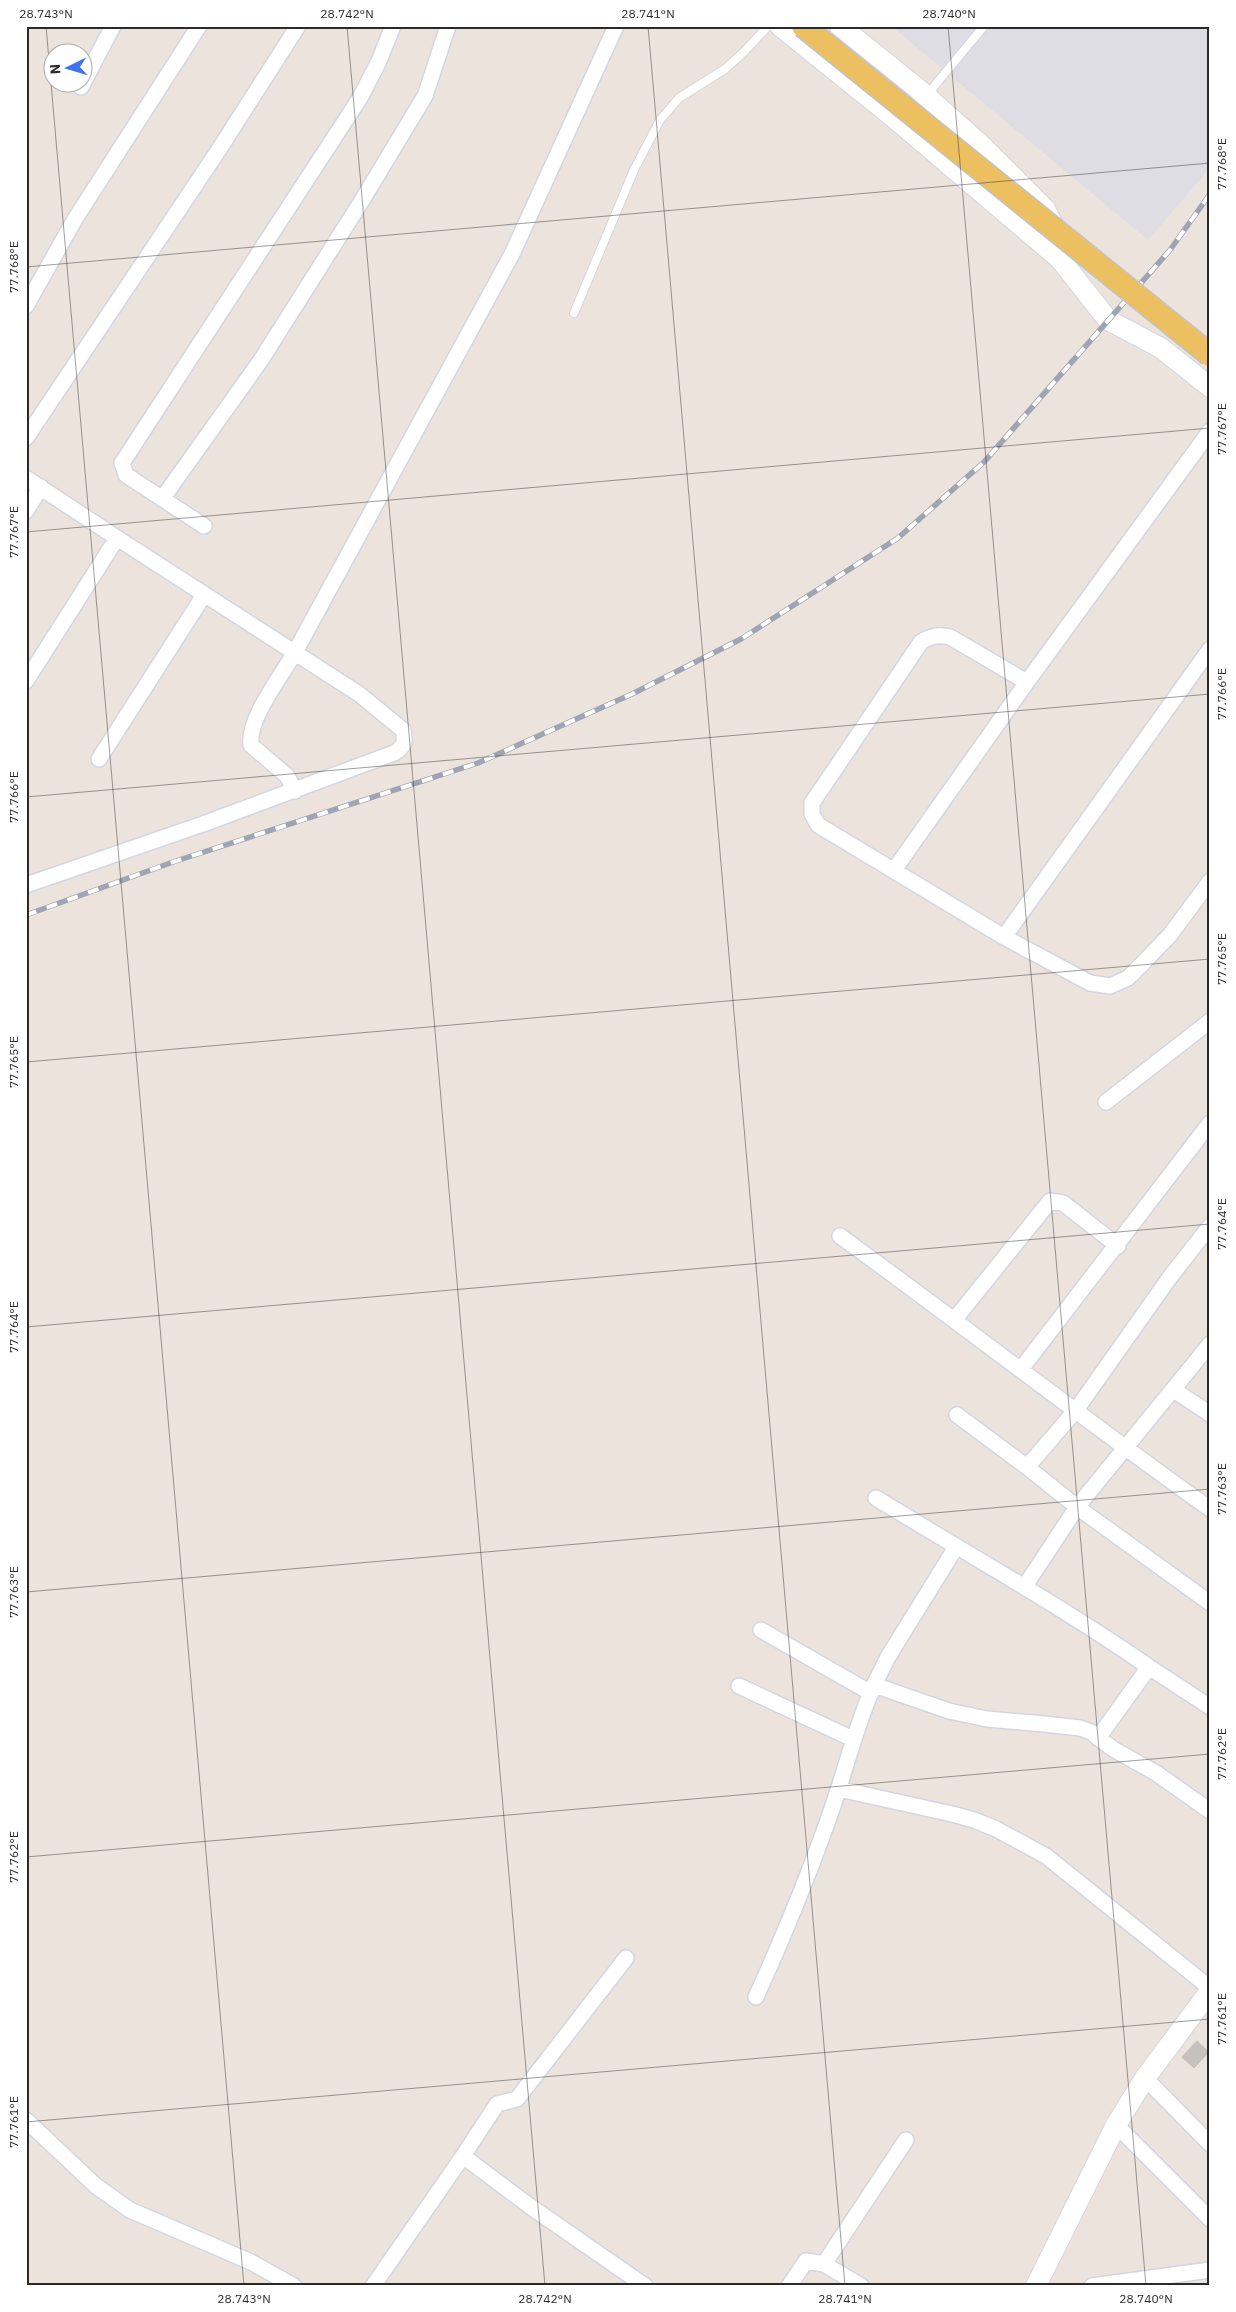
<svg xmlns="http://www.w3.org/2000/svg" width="1236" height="2312" viewBox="0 0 1236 2312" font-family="'IBM Plex Sans',sans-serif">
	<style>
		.industrial { fill: #dedde4 }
		.building { fill: #c7c1bc; stroke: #c7bfb6 }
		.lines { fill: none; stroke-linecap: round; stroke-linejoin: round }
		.lane-casing { stroke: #d2d6e2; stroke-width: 10 }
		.street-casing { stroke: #d2d6e2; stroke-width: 18 }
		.secondary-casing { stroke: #d2d6e2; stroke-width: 22 }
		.lane { stroke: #fff; stroke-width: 8 }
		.street { stroke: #fff; stroke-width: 15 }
		.secondary { stroke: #fff; stroke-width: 20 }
		.rail-casing { stroke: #9fa4b4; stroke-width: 5.5 }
		.rail { stroke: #fff; stroke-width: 4; stroke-dasharray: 11; stroke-linecap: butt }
		.primary-bridge-casing { stroke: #c3c3c3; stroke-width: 25; stroke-linecap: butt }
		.primary-bridge { stroke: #ecbf61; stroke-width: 22 }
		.ticks { fill: none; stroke: #2a2a2a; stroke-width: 1; stroke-opacity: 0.45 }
		.neatline { fill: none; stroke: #2a2a2a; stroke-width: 2 }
		.ticks-label { font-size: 12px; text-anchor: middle; fill: #2a2a2a }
	</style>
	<rect width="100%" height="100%" fill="#ece4dc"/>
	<!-- industrial -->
	<path class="industrial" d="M891,26H1210V165L1205,174L1148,240Z"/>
	<!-- building -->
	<path class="building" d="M1197,2041L1209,2052L1194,2068L1182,2057Z"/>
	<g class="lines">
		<defs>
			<path id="lane" d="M926,96L984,26
				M574,313L634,170L660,120L679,98L725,69L745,51L768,26"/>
			<path id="street" d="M81,87L113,26
				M26,306L75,219L199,26
				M26,438L218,151L298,26
				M26,478L117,538L26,681
				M162,499L261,360L361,202L425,96L448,26
				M26,511L41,487
				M204,526L126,475L122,463L360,98L379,61L393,26
				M1027,682L950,637C939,634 930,636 921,642L812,803V814L818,825L1004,937L1090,983L1110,986L1128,978L1142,964L1170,935L1210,881
				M99,759L204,595
				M295,791L287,776L251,745C247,720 281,676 294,654L512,254L616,26
				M894,870L1027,682L1210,431
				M26,885L203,824L394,753C404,747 406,742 403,730L359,694L117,538
				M1004,937L1210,649
				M1106,1102L1210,1021
				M840,1236C964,1326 1085,1420 1210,1509
				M955,1319L1050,1201L1063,1203L1118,1246
				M1021,1369L1210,1123
				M1174,1390L1210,1414
				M957,1415L1027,1467L1076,1410L1170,1277L1210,1226
				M1027,1467L1077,1507L1210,1603
				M876,1498C967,1554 1061,1606 1149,1667
				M1025,1586L1077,1507L1210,1344
				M761,1630L871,1693
				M874,1685L888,1657L956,1547
				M739,1686L853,1739
				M1098,1738L1149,1667L1210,1707
				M839,1789L952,1814L974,1820L996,1829L1046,1856L1210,1988
				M756,1997C782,1940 806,1882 827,1823C844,1777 854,1730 874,1685L949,1711L987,1719L1044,1724L1080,1728L1091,1732L1113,1749L1156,1773L1210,1811
				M1145,2078L1210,2144
				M26,2120L96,2186L130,2210L251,2262L294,2286
				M1116,2125L1210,2219
				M463,2156L497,2104L517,2099L626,1958
				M824,2264L906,2140
				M373,2286L463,2156L531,2207L645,2286
				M789,2286L806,2261L824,2264L861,2286
				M1092,2286L1210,2270"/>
			<path id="secondary" d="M780,26L893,117L1060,259L1108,320L1161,348L1210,387
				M840,26L917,88L980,144L1045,209L1051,221
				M1036,2286L1116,2125L1145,2078L1210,1991"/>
		</defs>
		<!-- lane casing -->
		<use href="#lane" class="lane-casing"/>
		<!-- street casing -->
		<use href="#street" class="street-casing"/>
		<!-- secondary casing -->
		<use href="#secondary" class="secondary-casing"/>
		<!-- lane -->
		<use href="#lane" class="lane"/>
		<!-- street -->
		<use href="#street" class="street"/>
		<!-- secondary -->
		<use href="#secondary" class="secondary"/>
		<defs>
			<path id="rail" d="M26,915L173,862L478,763L632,694L741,639L898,538L984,462L1170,250L1210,194"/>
		</defs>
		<!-- rail casing -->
		<use href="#rail" class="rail-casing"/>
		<!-- rail -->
		<use href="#rail" class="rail"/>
		<defs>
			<path id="primary-bridge" d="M803,26L1210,355"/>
		</defs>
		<!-- primary-bridge casing -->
		<use href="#primary-bridge" class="primary-bridge-casing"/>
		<!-- primary-bridge -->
		<use href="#primary-bridge" class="primary-bridge"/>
	</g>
	<!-- ticks -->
	<path class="ticks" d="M46,26L244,2286M347,26L545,2286M648,26L845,2286M948,26L1146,2286M26,267L1210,163M26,532L1210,428M26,797L1210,694M26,1062L1210,959M26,1327L1210,1224M26,1592L1210,1489M26,1857L1210,1754M26,2122L1210,2019M1189,2286L1210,2284"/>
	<!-- border -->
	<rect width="1236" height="2312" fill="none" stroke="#ffffff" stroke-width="55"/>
	<!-- north arrow -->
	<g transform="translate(68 68) rotate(265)"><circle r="24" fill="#ffffff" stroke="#aaaaaa"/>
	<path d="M0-4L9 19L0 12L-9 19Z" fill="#4172f4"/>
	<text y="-8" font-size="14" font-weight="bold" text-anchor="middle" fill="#2a2a2a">N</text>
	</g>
	<rect x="28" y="28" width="1180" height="2256" class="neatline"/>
	<g class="ticks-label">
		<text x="46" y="18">28.743°N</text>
		<text x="347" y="18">28.742°N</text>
		<text x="648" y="18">28.741°N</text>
		<text x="949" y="18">28.740°N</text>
		<text transform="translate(1222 164) rotate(-90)" y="4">77.768°E</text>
		<text transform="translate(14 267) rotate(-90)" y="4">77.768°E</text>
		<text transform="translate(1222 429) rotate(-90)" y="4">77.767°E</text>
		<text transform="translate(14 532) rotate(-90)" y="4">77.767°E</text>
		<text transform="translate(1222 694) rotate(-90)" y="4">77.766°E</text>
		<text transform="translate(14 797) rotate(-90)" y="4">77.766°E</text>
		<text transform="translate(1222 959) rotate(-90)" y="4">77.765°E</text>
		<text transform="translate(14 1062) rotate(-90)" y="4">77.765°E</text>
		<text transform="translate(1222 1224) rotate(-90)" y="4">77.764°E</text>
		<text transform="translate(14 1327) rotate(-90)" y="4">77.764°E</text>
		<text transform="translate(1222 1489) rotate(-90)" y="4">77.763°E</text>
		<text transform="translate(14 1592) rotate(-90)" y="4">77.763°E</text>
		<text transform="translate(1222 1754) rotate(-90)" y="4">77.762°E</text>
		<text transform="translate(14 1857) rotate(-90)" y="4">77.762°E</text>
		<text transform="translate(1222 2019) rotate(-90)" y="4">77.761°E</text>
		<text transform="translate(14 2122) rotate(-90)" y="4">77.761°E</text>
		<text x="244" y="2303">28.743°N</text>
		<text x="545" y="2303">28.742°N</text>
		<text x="845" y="2303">28.741°N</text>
		<text x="1146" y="2303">28.740°N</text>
	</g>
</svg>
